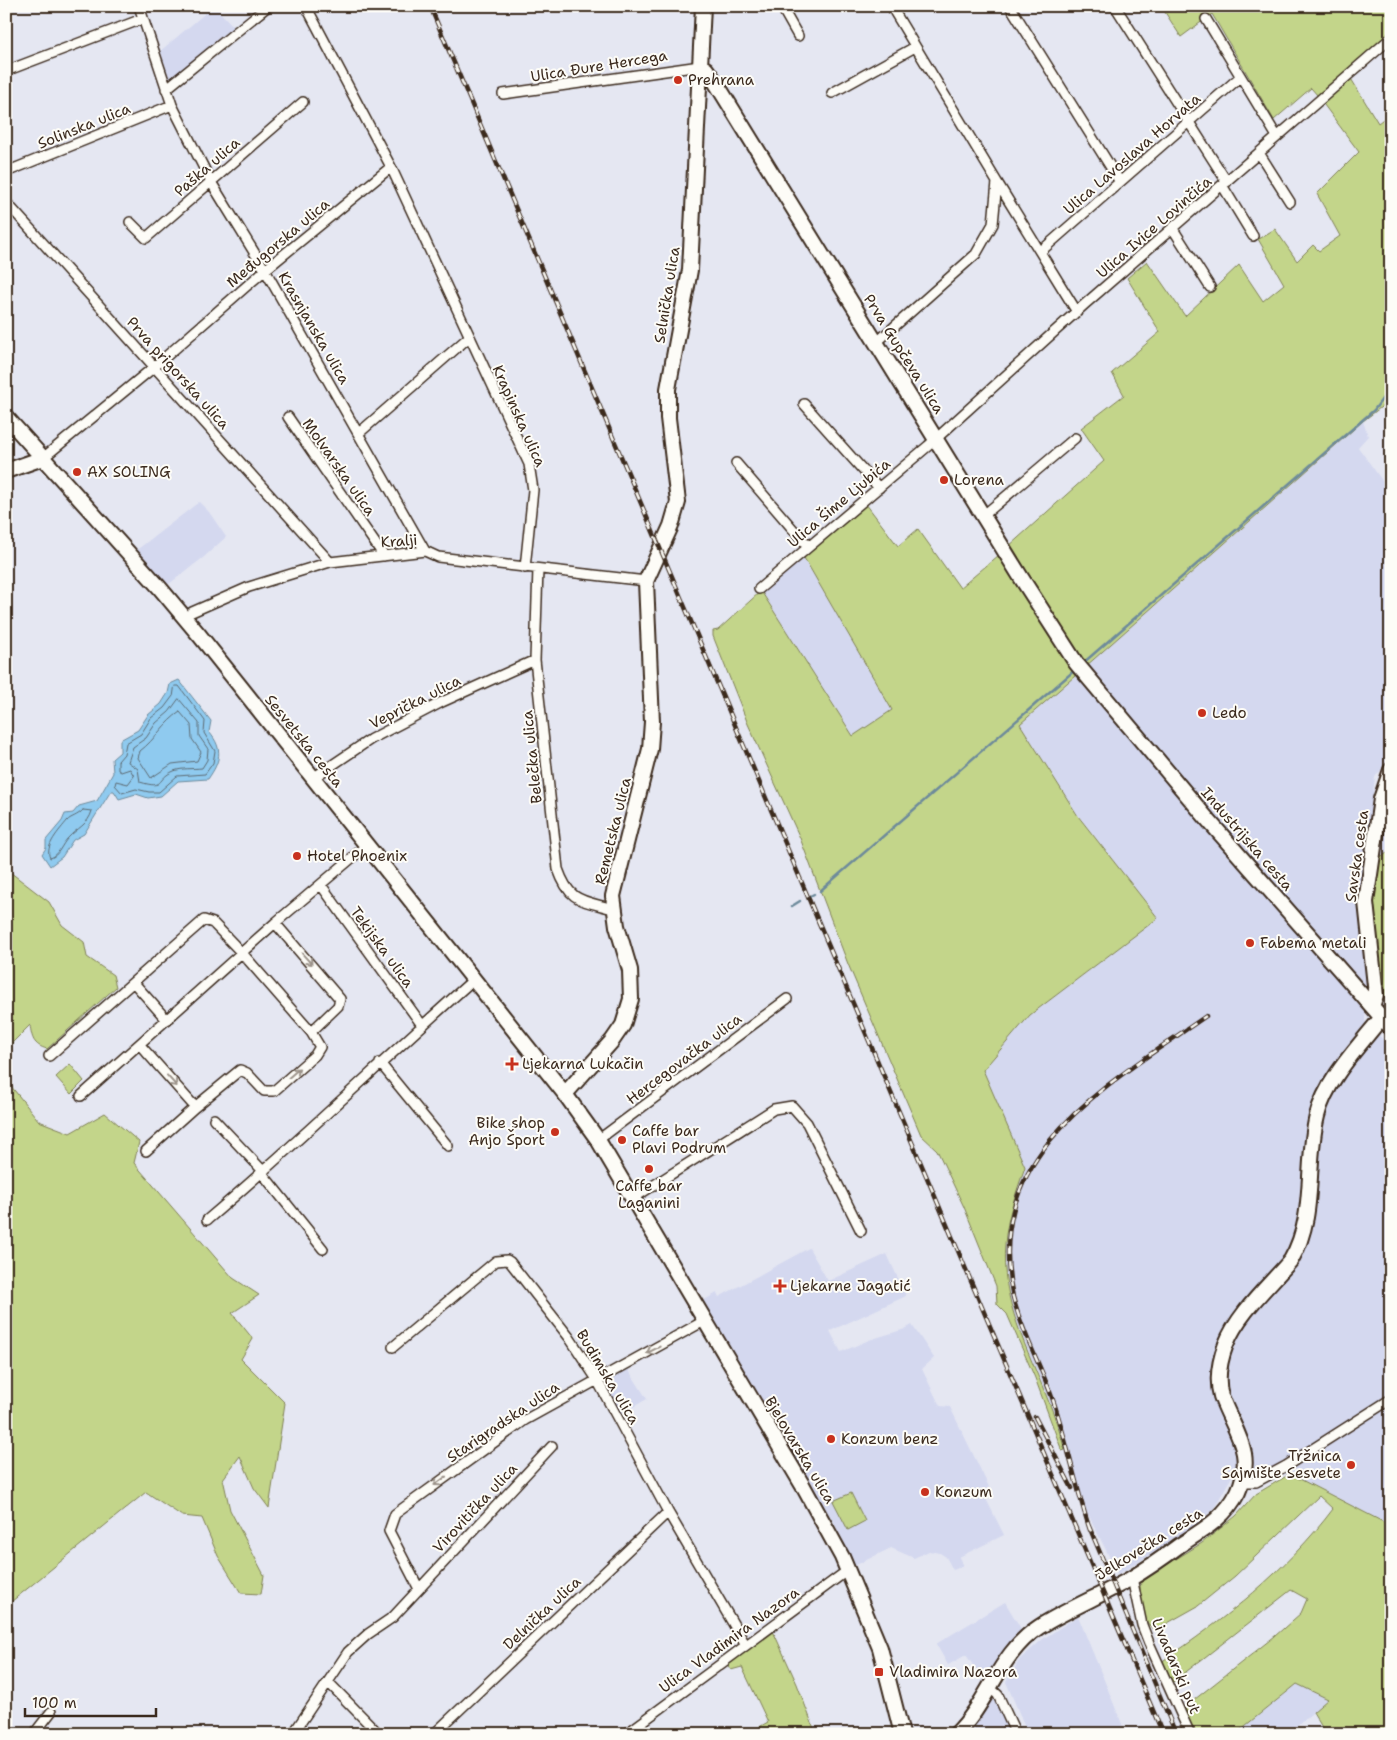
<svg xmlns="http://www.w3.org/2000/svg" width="1397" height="1740" viewBox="0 0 1397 1740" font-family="'Shantell Sans',sans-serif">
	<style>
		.built { fill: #d4d8ef }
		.green { fill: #c3d58a; stroke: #7f8054 }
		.water { fill: #8fcaef; stroke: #6d8a9b }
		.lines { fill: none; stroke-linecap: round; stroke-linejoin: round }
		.shore { stroke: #5d6a72; stroke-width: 1 }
		.stream { stroke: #6d8a9b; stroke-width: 2.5 }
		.street-casing { stroke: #3b2a1e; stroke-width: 12 }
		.secondary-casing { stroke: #3b2a1e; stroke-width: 18 }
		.street { stroke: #fdfcf7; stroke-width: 9 }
		.secondary { stroke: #fdfcf7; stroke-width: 14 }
		.rail-casing { stroke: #3b2a1e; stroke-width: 4.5 }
		.rail { stroke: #fdfcf7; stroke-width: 2.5; stroke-dasharray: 8; stroke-linecap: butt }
		.oneway { stroke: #9c938a }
		.poi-dot { fill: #c8321e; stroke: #fdfcf7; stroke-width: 2 }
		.labels { text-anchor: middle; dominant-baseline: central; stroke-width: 4; stroke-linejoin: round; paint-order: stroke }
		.street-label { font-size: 15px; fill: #3b2a1e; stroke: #fdfcf7 }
		.poi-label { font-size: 15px; fill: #3b2a1e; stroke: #fdfcf7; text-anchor: start }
	</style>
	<rect width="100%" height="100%" fill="#e5e7f2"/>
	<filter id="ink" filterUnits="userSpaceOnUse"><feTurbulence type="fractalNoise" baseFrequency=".02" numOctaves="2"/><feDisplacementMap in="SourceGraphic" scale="10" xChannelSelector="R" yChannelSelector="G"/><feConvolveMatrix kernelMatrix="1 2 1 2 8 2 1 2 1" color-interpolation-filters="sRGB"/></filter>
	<g filter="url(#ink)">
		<!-- built -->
		<path class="built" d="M214,6L235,28L168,80L159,52Z
			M1363,421L1368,436L1358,447L1391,493V758L1375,777L1362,882L1361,927L1367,976L1365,1021L1391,1048V1526L1290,1474L1232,1476L1213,1510L1182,1536L1118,1574L1086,1510L1049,1402L1014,1319L1005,1274V1246L1008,1216L1025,1167L983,1070L1030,1015L1158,918L1078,815L1020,724Z
			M199,502L209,512L226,537L204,557L165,587L134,552Z
			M803,556L892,710L854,737L761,591Z
			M1391,784V851L1380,857Z
			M809,1248L828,1281L887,1254L906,1296L830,1331L841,1352L869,1340L905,1329L912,1325L934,1358L922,1369L940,1406L950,1407L989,1487L982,1491L1004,1535L959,1557L963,1566L953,1570L946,1557L940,1553L929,1551L914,1558L891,1548L854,1566L833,1520L819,1501L745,1372L699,1303L717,1293L719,1297Z
			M628,1369L647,1399L621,1414L603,1381Z
			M1005,1602L1023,1632L1001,1656L986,1684L966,1655L948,1665L936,1644Z
			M1078,1616L1126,1734H1028L1006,1682L1020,1659L1043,1639Z
			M1297,1684L1329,1699L1287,1734H1235Z
			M990,1699L997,1701L1012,1734H964Z"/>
		<!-- green -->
		<path class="green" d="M1161,6H1391V34L1318,96L1311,88L1274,120L1212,14L1181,37Z
			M1350,77L1378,123L1391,113V395L1385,404L1363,421L1085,667L1008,547L1104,461L1081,428L1124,395L1112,373L1160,332L1127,278L1147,261L1185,316L1239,265L1263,301L1284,284L1258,239L1275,229L1297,261L1313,245L1319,251L1340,236L1317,194L1359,152L1321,101Z
			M866,504L898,546L918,529L960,588L999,555L1075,676L1020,724L1078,816L1158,918L1030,1015L983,1070L1025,1167C1016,1193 1007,1217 1005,1244C1000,1299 1028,1350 1048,1400C1055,1416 1060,1433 1065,1450L1062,1451L1035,1378L1007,1314L997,1304L996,1286L964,1207L937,1150L921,1135L848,964L800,838L748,724L713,636V631L718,630L761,591L853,736L892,710L803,556Z
			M1391,851V999L1389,1000L1381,990L1371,903L1380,857Z
			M6,869L49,902L62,925L84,942L87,957L113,975L116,987L47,1049C33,1045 32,1038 30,1025L6,1049Z
			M70,1064L84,1081L71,1094L56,1077Z
			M6,1080L39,1121L70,1133L105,1113L139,1142L134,1163L233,1278L259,1295L232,1313L253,1339L241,1359L285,1403L269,1508L254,1488L240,1456L223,1479L230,1510L264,1575L261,1594L241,1593L218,1556L202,1518L182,1516L146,1492L6,1606Z
			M1290,1474L1391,1526V1734H1326L1313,1712L1328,1699L1297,1684L1235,1734H1194L1185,1707L1275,1636L1301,1613L1307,1599L1291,1590L1173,1682L1161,1662C1223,1621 1288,1569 1333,1509L1319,1496L1235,1576L1198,1606L1157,1629L1154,1630C1141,1619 1136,1596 1142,1580L1202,1543L1236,1516L1256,1494Z
			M851,1493L865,1521L848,1530L833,1501Z
			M773,1631L797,1684L816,1734H755L754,1730L768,1722L742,1667L731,1670L727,1664Z"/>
		<!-- water -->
		<path class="water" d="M179,680L211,721L209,732C224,749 220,762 208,779L178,781L161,796L148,798L136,794L119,799L114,791H111L84,834L73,840L62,857L50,866L42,854L46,848V840L62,821L65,814L73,813L79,806L97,801L113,773L112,759L120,752V740L138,730L148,715L161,704L168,693L170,684Z"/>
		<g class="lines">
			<!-- shore -->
			<path class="shore" d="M175,686H179L205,721L204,733L215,751L213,763L205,774L177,776L159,792H149L136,789L122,793L115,785L116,781L128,784L134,776L130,769L121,772L118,770V761L124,754L126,743L141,734L151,718L164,708L173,696Z
				M179,699L199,723V736L208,749L207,760L202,768C193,769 181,768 174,771C155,779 166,790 140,782L138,769L128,762L133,747L146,738L156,723L169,712Z
				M180,712L191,725L192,739L201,752L197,761L172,764L151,778L138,758L140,751C155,740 164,722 180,712Z
				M83,810L92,811C88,825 77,828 68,838C61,845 59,856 50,858C44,846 60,830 67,821C70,817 78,816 83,810Z"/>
			<!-- stream -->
			<path class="stream" d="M1082,664L1374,410L1391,387
				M820,891L1076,669
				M810,896L814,894
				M792,906L800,901"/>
			<defs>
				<path id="street" d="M139,6L172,105L211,182L265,270L425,551L438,557L646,581
					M306,6L391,167L529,464L533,490L525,568
					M781,6L798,36
					M1010,6L1120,182
					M1115,6L1227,182
					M1206,19L1276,135
					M6,71L142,19
					M166,89L268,6
					M832,93L915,47
					M503,94L700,66
					M1259,153L1290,202
					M6,172L172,105
					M997,182L1077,312
					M1222,185L1253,236
					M6,202L330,562
					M130,222L146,238L303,102
					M1173,229L1210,287
					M1041,251L1240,77
					M877,342L976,254L993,224L997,182L891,6
					M804,404L879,488
					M288,417L384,556
					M359,433L469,337
					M43,458L154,367L265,270L391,167
					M736,463L804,542L809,545
					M984,515L1075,438
					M538,569L535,660L558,869C570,903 582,900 613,909
					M759,589L928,446L1085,304L1391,38
					M192,612L249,587L330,562L425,551
					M313,778L371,739L442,702L535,660
					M321,885L422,1025
					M275,923L340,999L338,1006L311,1032
					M134,983L167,1020
					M49,1056L204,920L213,923L242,953L311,1032L320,1047L315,1055L274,1091H264L247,1073L240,1070L195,1107L140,1045
					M380,1063L448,1146
					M81,1096L275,923L366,846
					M214,1119L264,1172
					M598,1140L787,999
					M146,1151L195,1107
					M262,1173L323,1249
					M632,1199L774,1109L792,1106L807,1123L861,1231
					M207,1220C298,1143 384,1059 473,980
					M393,1347L496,1261L507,1260L510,1262L569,1337L596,1378L668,1512L745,1644
					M1242,1482H1256L1286,1466L1391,1399
					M1132,1578L1142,1625L1149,1643L1190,1734
					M419,1589L389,1531L395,1514L525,1420L704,1321
					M328,1682L379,1734
					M989,1687L998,1695L1016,1734
					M34,1734L51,1712
					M293,1734L348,1652L368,1634L393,1617L552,1446
					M434,1734L668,1512
					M626,1734L848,1570"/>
				<path id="secondary" d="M700,66L706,69L716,83L1022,579L1076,663L1209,821L1391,1028
					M6,417L159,587L200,636L565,1094L598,1140L803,1486L842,1557L880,1648L902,1734
					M6,471L43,458
					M1372,1006L1376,995L1366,902L1381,799L1391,770
					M565,1094L612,1041L623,1025L631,999L630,970L617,926L613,896L650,749L652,722L646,581L671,526L678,502L668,418V389L690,270L703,6
					M956,1734C989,1702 999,1653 1039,1627C1068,1609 1100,1596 1130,1579C1147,1569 1164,1557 1180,1545C1203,1530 1225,1518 1238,1492C1256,1452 1234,1432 1221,1396C1216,1379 1220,1360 1226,1344C1238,1313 1269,1286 1291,1260C1317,1215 1305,1164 1317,1116C1325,1081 1360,1045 1382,1017"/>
			</defs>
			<!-- street casing -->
			<use href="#street" class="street-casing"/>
			<!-- secondary casing -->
			<use href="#secondary" class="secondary-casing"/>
			<!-- street -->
			<use href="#street" class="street"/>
			<!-- secondary -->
			<use href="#secondary" class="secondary"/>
			<defs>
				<path id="rail" d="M430,6L1163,1734
					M1035,1417L1072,1488
					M1088,1524L1176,1734
					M1090,1530C1076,1488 1068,1445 1054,1403C1042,1367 1022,1333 1013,1297C981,1153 1107,1085 1206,1016"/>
			</defs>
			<!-- rail casing -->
			<use href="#rail" class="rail-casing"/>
			<!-- rail -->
			<use href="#rail" class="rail"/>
		</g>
		<!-- one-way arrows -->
		<defs><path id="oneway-shaft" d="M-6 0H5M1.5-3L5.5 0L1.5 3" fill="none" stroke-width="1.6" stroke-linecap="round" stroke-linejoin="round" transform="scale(1.25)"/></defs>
		<g class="oneway">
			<use href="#oneway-shaft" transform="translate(307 959) rotate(48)"/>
			<use href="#oneway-shaft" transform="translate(294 1073) rotate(-41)"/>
			<use href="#oneway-shaft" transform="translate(172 1081) rotate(48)"/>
			<use href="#oneway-shaft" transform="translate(653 1350) rotate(153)"/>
			<use href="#oneway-shaft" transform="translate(440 1481) rotate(144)"/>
		</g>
	</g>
	<!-- markers -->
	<g class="poi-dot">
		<circle cx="678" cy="80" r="5"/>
		<circle cx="77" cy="472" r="5"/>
		<circle cx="944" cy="480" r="5"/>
		<circle cx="1202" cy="713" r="5"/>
		<circle cx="297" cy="856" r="5"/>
		<circle cx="1250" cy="943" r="5"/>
		<path d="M509.5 1056.5h5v5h5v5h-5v5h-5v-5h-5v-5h5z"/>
		<circle cx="555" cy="1132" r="5"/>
		<circle cx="622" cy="1140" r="5"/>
		<circle cx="649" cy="1169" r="5"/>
		<path d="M777.5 1278.5h5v5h5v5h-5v5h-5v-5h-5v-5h5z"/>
		<circle cx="831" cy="1439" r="5"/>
		<circle cx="1351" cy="1465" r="5"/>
		<circle cx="925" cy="1492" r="5"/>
		<rect x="874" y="1667" width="10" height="10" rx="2.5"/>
	</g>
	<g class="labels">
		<!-- street labels -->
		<g class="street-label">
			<text transform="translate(599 66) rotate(-9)">Ulica Đure Hercega</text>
			<text transform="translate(84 126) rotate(-22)">Solinska ulica</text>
			<text transform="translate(1132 154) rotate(-41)">Ulica Lavoslava Horvata</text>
			<text transform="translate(207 167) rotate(-41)">Paška ulica</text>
			<text transform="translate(1154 227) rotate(-41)">Ulica Ivice Lovinčića</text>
			<text transform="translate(278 243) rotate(-40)">Međugorska ulica</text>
			<text transform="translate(667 295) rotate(-81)">Selnička ulica</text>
			<text transform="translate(314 328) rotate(60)">Krasnjanska ulica</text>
			<text transform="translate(904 354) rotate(58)">Prva Gupčeva ulica</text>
			<text transform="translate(178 373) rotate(48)">Prva prigorska ulica</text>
			<text transform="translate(519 416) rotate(66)">Krapinska ulica</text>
			<text transform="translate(339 467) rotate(55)">Molvarska ulica</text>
			<text transform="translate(839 503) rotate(-40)">Ulica Šime Ljubića</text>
			<text transform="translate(399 541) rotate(-4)">Kralji</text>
			<text transform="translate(415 702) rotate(-27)">Veprička ulica</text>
			<text transform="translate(304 741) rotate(51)">Sesvetska cesta</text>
			<text transform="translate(532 757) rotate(-96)">Belečka ulica</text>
			<text transform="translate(613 831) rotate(-76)">Remetska ulica</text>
			<text transform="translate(1247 839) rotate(49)">Industrijska cesta</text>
			<text transform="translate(1357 856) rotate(-82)">Savska cesta</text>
			<text transform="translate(382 947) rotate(54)">Tekijska ulica</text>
			<text transform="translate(684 1059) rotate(-37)">Hercegovačka ulica</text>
			<text transform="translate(608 1377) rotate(59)">Budimska ulica</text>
			<text transform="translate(503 1422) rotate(-34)">Starigradska ulica</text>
			<text transform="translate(800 1450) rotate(59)">Bjelovarska ulica</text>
			<text transform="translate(475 1508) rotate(-47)">Virovitička ulica</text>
			<text transform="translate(1149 1544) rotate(-32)">Jelkovečka cesta</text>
			<text transform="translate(542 1613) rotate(-43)">Delnička ulica</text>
			<text transform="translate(729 1640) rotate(-36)">Ulica Vladimira Nazora</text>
			<text transform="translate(1176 1666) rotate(67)">Livadarski put</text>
		</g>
		<!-- poi labels -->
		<g class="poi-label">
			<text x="688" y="80">Prehrana</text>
			<text x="87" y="472">AX SOLING</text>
			<text x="954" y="480">Lorena</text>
			<text x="1212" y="713">Ledo</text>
			<text x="307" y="856">Hotel Phoenix</text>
			<text x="1260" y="943">Fabema metali</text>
			<text x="522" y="1064">Ljekarna Lukačin</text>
			<text x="545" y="1123" text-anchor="end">Bike shop<tspan x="545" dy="17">Anjo Šport</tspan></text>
			<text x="632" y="1131">Caffe bar<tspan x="632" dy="17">Plavi Podrum</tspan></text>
			<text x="649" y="1186" text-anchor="middle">Caffe bar<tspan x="649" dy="17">Laganini</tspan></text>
			<text x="790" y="1286">Ljekarne Jagatić</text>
			<text x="841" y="1439">Konzum benz</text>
			<text x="1341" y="1456" text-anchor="end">Tržnica<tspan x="1341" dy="17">Sajmište Sesvete</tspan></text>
			<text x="935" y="1492">Konzum</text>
			<text x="889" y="1672">Vladimira Nazora</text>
		</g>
	</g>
	<!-- margin -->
	<rect width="1397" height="1740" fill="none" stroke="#fdfcf7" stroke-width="25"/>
	<rect x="12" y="12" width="1372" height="1715" fill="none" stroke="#3b2a1e" stroke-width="2" filter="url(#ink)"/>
	<!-- scale -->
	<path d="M25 1708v8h131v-8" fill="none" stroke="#3b2a1e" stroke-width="2.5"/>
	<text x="32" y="1708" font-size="15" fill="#3b2a1e" stroke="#fdfcf7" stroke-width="4" paint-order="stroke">100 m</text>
</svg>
